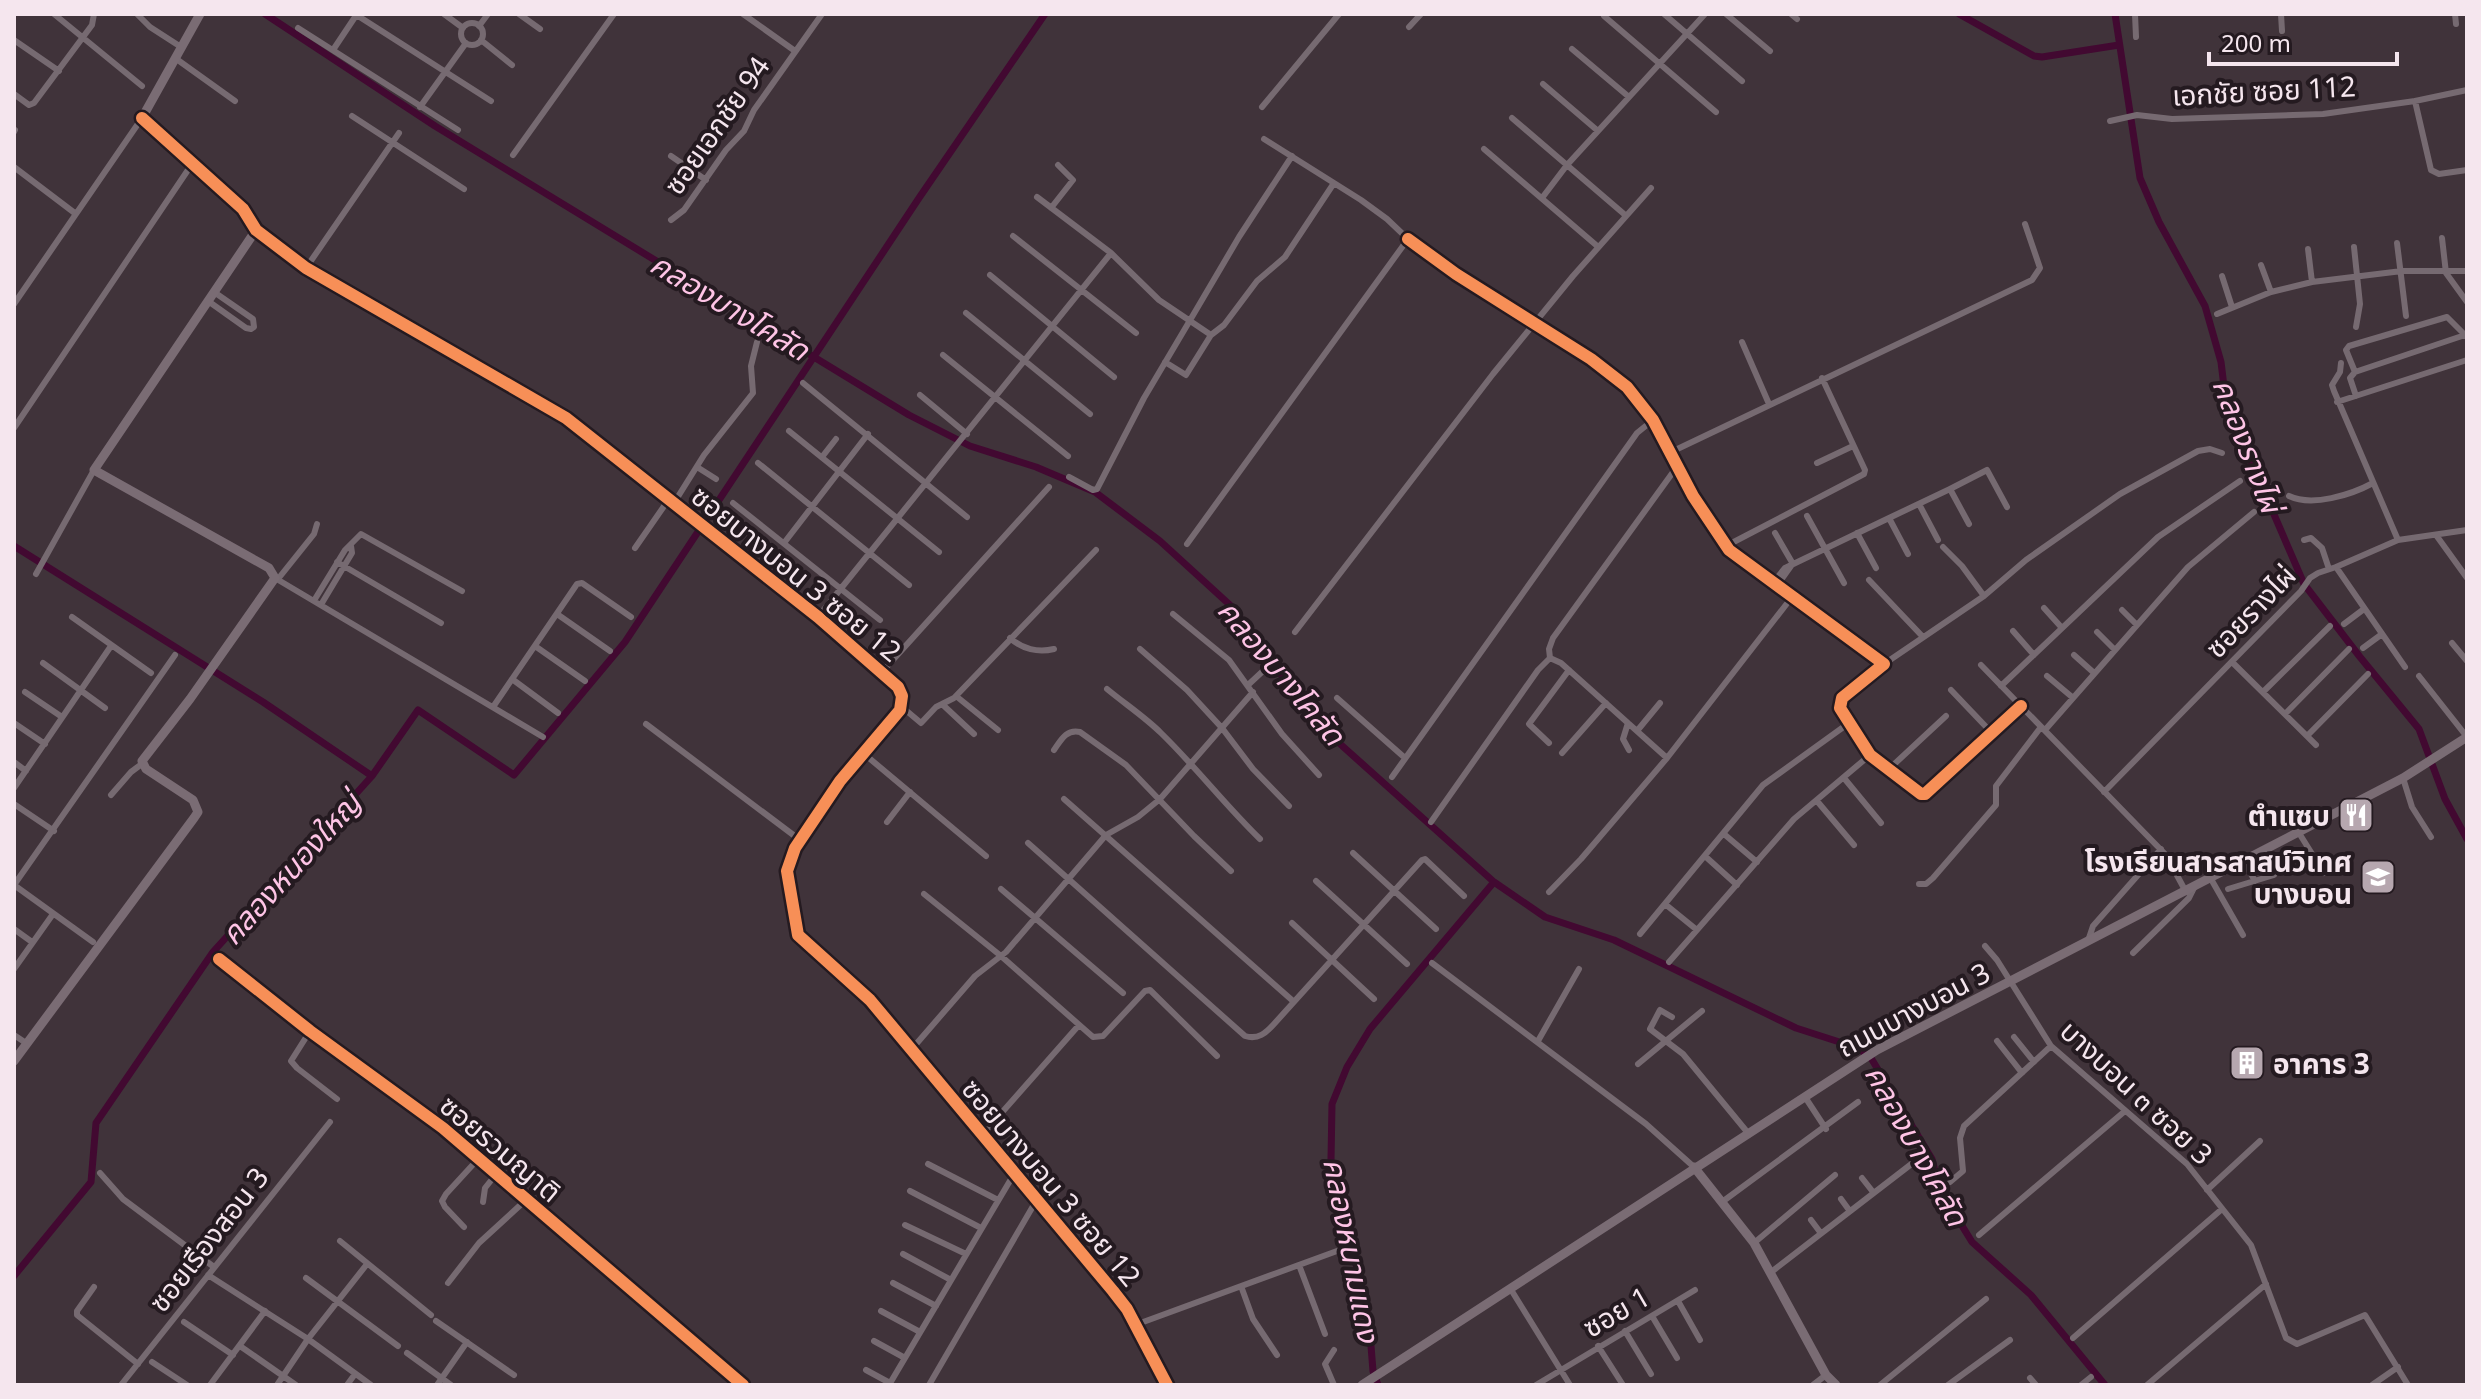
<svg xmlns="http://www.w3.org/2000/svg" width="2481" height="1399" viewBox="0 0 2481 1399" font-family="'Noto Sans','Noto Sans Thai',sans-serif">
	<style>
		.lines { fill: none; stroke-linecap: round; stroke-linejoin: round }
		.canal { stroke: #420931; stroke-width: 7 }
		.street { stroke: #766a71; stroke-width: 6 }
		.secondary { stroke: #7a6c74; stroke-width: 9 }
		.cycleway-casing { stroke: #241a20; stroke-width: 17 }
		.cycleway { stroke: #f78f57; stroke-width: 12 }
		.labels { text-anchor: middle; dominant-baseline: central; stroke-width: 8; stroke-linejoin: round; paint-order: stroke }
		.street-label { font-size: 28px; fill: #f5e6ee; stroke: #241a20 }
		.poi-label { font-size: 28px; font-weight: bold; fill: #f5e6ee; stroke: #241a20; text-anchor: end }
		.water-label { font-size: 30px; font-style: italic; fill: #fec4e6; stroke: #241a20 }
	</style>
	<rect width="100%" height="100%" fill="#40333a"/>
	<g class="lines">
		<!-- canal -->
		<path class="canal" d="M265,14L435,126L909,415L970,446L1036,467L1095,492L1160,541L1230,605L1307,710L1339,743L1494,882L1529,906L1545,917L1614,940L1796,1028L1858,1048L1871,1058L1932,1159L1940,1190L1972,1242L2031,1295L2105,1385
			M1959,14L2034,56L2042,57L2119,45
			M2115,14L2140,178L2159,222L2205,306L2221,362L2226,403L2304,584L2360,657L2419,729L2445,799L2467,839
			M14,546L263,702L372,776L213,952L96,1123L91,1182L14,1276
			M372,776L418,710L514,775L625,642L919,198L1045,14
			M1378,1385L1373,1371L1369,1321L1356,1264L1341,1219L1331,1160L1332,1104L1347,1067L1370,1029L1494,882"/>
		<!-- street -->
		<path class="street" d="M54,14L142,86
			M137,14L150,27L181,47
			M355,14L491,101
			M444,14L463,28
			M519,14L540,29
			M743,14L795,51
			M1664,14L1742,81
			M1726,14L1770,51
			M1791,14L1797,19
			M2135,14L2136,37
			M2281,14L2282,31
			M2455,14L2456,24
			M1604,16L1716,112
			M461 34a11 11 0 1 1 22 0a11 11 0 1 1-22 0Z
			M479,26L488,14
			M1409,27L1421,14
			M298,28L458,130
			M14,40L59,71
			M481,40L512,65
			M1572,49L1629,97
			M333,50L357,14
			M175,58L235,101
			M1543,84L1598,131
			M14,94L29,105L34,103L92,25L94,14
			M2415,101L2431,170L2439,174L2467,170
			M420,107L466,43
			M1262,107L1339,14
			M352,116L464,189
			M1512,118L1624,214
			M2110,121L2137,115L2172,119L2323,114L2415,101L2467,90
			M14,132L15,130
			M1484,149L1596,245
			M513,155L614,14
			M671,156L706,180
			M14,167L76,214
			M1037,197L1111,253L1159,300L1211,335L1224,325L1257,281L1285,257L1334,183
			M1542,198L1567,165L1705,14
			M1051,208L1073,180L1058,165
			M671,220L684,210L726,150L744,131L754,110L822,14
			M1013,236L1136,333
			M2442,238L2446,273L2467,302
			M1408,239L1456,274L1591,359L1627,387L1653,420L1693,496L1729,550L1884,664L1842,698L1840,708L1870,755L1921,794H1925L2021,706
			M2397,243L2406,316
			M2354,247L2360,304L2356,327
			M2308,249L2312,282
			M2261,265L2271,292
			M306,268L399,133
			M990,275L1114,377
			M2222,276L2232,307
			M208,301L246,328L251,329L254,327L253,319L214,292
			M14,304L142,118
			M966,313L1090,414
			M2217,314L2271,292L2312,282L2402,271H2467
			M1189,322L1239,237L1292,156
			M1742,342L1769,404
			M943,355L1068,456
			M1165,362L1186,375L1211,335
			M2341,363L2340,372L2332,385L2334,391L2398,540
			M2355,372L2346,350L2349,346L2447,317L2467,337
			M803,383L967,517
			M920,395L967,434
			M2356,396L2350,378L2355,372L2465,335
			M2337,402L2467,360
			M14,428L192,164
			M789,431L939,552
			M1669,453L2032,280L2040,268L2025,224
			M822,457L836,439
			M758,463L909,585
			M1817,463L1853,446
			M697,467L716,479
			M1069,477L1093,490L1097,489L1144,398L1189,322
			M2289,496C2312,507 2351,495 2373,483
			M674,503L704,455L753,393L751,366L757,342
			M733,503L880,620
			M1919,504L1938,540
			M1807,516L1844,583
			M1889,518L1950,489
			M1969,524L1950,489L1987,470L2007,507
			M1775,533L1793,564
			M1857,533L1876,568
			M2436,535L2467,578
			M2304,540L2311,538L2322,548L2329,569
			M784,543L868,434
			M1187,544L1408,239L1387,219L1361,200L1264,139
			M1726,546L1864,474L1865,470L1822,378
			M1943,547L1962,566L1984,596
			M635,548L669,499
			M337,562L441,623
			M2336,567L2405,667
			M36,574L94,470
			M275,578L543,737
			M278,579L314,534L317,524
			M1869,580L1923,637
			M1772,584L1785,568L1889,518L1908,554
			M1776,587L1791,566
			M315,599L345,550L361,534L462,591
			M322,603L352,553L351,546
			M2044,608L2062,628
			M2122,610L2137,625
			M557,614L610,651
			M1173,614L1229,660L1282,734L1319,775
			M72,617L151,673
			M818,617L1111,253
			M2344,624L2364,609
			M2013,631L2034,655
			M1295,632L1493,374L1573,276L1651,188
			M2097,632L2114,649
			M1010,638C1022,649 1038,653 1054,649
			M2452,643L2467,661
			M535,646L585,681
			M2363,648L2382,634
			M1140,649L1187,690L1222,728L1253,769L1289,806
			M2074,655L2093,672
			M1550,658L1549,649L1553,638L1676,468
			M2232,662L2316,745
			M43,663L105,708
			M1884,664L1984,596L2026,560L2120,494L2198,451L2210,449L2222,453
			M1981,665L2166,855L2186,892
			M882,672L1049,487
			M2047,676L2072,697
			M2419,676L2467,737
			M512,679L558,713
			M1248,685L1263,671
			M2001,686L2158,537L2240,481
			M1107,689C1125,704 1145,717 1161,733C1196,767 1225,805 1260,839
			M1951,690L1991,732
			M25,692L62,717
			M2263,692L2330,626
			M956,696L998,730
			M1337,698L1405,758
			M942,704L974,734
			M493,707L577,584L582,583L631,617
			M902,707L921,723L936,707L954,698L1096,550
			M2285,714L2349,649
			M14,723L45,744
			M1628,723L1623,739L1629,750
			M646,724L800,840
			M2045,730L2188,567L2254,512
			M1637,731L1660,703
			M2307,736L2368,674
			M1549,743L1529,724L1569,670
			M1054,750C1061,740 1066,729 1080,732L1126,765L1194,836L1231,871
			M863,753L986,856
			M1562,753L1606,703
			M14,762L26,771
			M1889,769L1946,716
			M1392,777L1637,433L1653,420
			M1844,778L1881,823
			M2403,778L2412,807L2431,837
			M14,788L111,646
			M2104,792L2301,591L2310,578L2318,573L2336,567L2398,540L2467,530
			M111,795L131,772L143,763
			M1064,799L1293,1001
			M1817,801L1854,845
			M14,804L54,831
			M887,822L910,792
			M1431,822L1538,670L1550,658L1561,663L1667,758
			M2299,833L2324,873
			M1724,834L1757,862
			M1028,843L1245,1036C1258,1040 1266,1033 1274,1024L1422,860L1425,859L1464,896
			M1353,853L1436,929
			M1706,857L1737,885
			M2244,862L2255,881
			M2211,879L2243,935
			M1316,881L1407,964
			M1919,884H1926L1933,878L1996,805V786L2041,727
			M14,885L175,655
			M14,885L93,942
			M1001,889L1123,993
			M2228,889L2274,875
			M1549,892L1581,859L1667,758L1792,597
			M924,894L1001,956L1093,1037L1103,1036L1145,991L1150,990L1217,1056
			M1665,904L1697,930
			M1292,923L1374,999
			M14,929L32,942
			M1640,934L1763,785L1849,723
			M2088,941L2093,926L2161,849
			M1985,946L1997,960L2051,1046L2187,1164L2251,1245L2286,1338L2297,1344L2365,1315L2408,1385
			M2133,953L2189,898L2194,888
			M219,959L310,1031L443,1128L743,1385
			M1669,962L1794,819L1870,755
			M1432,963L1646,1124L1694,1167
			M14,969L53,914
			M1672,1017L1660,1010L1650,1029L1683,1054L1748,1133
			M310,1031L291,1061L297,1068L337,1099
			M14,1035L26,1043
			M2014,1037L2034,1062
			M1538,1041L1579,969
			M1997,1041L2022,1073
			M911,1050L975,976L1006,952L1106,835L1138,817L1160,799L1253,692
			M1638,1064L1702,1011
			M1805,1097L1826,1129
			M982,1135L1079,1025
			M928,1164L998,1200
			M100,1173L123,1199L214,1267
			M1862,1178L1873,1192
			M1950,1182L1963,1171L1960,1138L1964,1126L2051,1046
			M2207,1190L2260,1141
			M910,1191L981,1228
			M1841,1199L1849,1210
			M483,1202L485,1188L497,1173
			M1722,1202L1858,1102
			M1811,1220L1820,1232
			M905,1225L966,1254
			M464,1227L445,1207L442,1201L446,1194L479,1158
			M1979,1235L2125,1111
			M340,1241L431,1315
			M1754,1243L1835,1175
			M903,1254L951,1280
			M1299,1265L1325,1334
			M1770,1273L1914,1162
			M208,1275L308,1339L371,1385
			M306,1278L398,1346
			M448,1283L479,1243L527,1199
			M893,1283L936,1306
			M1241,1286L1253,1319L1277,1355
			M94,1287L77,1311V1315L138,1364
			M1510,1288L1570,1385
			M1678,1301L1700,1340
			M881,1311L920,1332
			M1652,1316L1677,1358
			M436,1321L514,1375
			M184,1322L233,1355
			M1135,1325L1337,1251
			M1625,1331L1651,1374
			M2073,1338L2222,1209
			M874,1341L905,1358
			M240,1346L296,1385
			M1598,1346L1623,1385
			M1334,1350L1325,1364L1334,1385
			M407,1353L451,1385
			M152,1362L187,1385
			M866,1370L890,1383
			M2030,1378L2036,1385
			M121,1385L330,1122
			M210,1385L265,1311
			M277,1385L308,1339L367,1264
			M347,1385L355,1374
			M437,1385L467,1342
			M889,1385L1014,1174
			M929,1385L1036,1201
			M1536,1385L1695,1290
			M1813,1385L1826,1375
			M1880,1385L1986,1299
			M1948,1385L2010,1340
			M2081,1385L2091,1377
			M2147,1385L2266,1284
			M2372,1385L2398,1367"/>
		<!-- secondary -->
		<path class="secondary" d="M200,14L142,118L243,209L256,230L306,268L566,418L818,617L898,687L902,696L900,710L840,781L795,848L787,871L798,935L870,1000L1113,1291L1127,1309L1167,1385
			M14,1061L194,818L198,812L193,800L146,769L142,761L190,699L275,578L269,568L94,470L256,230
			M1694,1167L1754,1243L1826,1375L1836,1385
			M1362,1385L1877,1050L2403,778L2467,737"/>
		<defs>
			<path id="cycleway" d="M142,118L243,209L256,230L306,268L566,418L818,617L898,687L902,696L900,710L840,781L795,848L787,871L798,935L870,1000L1113,1291L1127,1309L1167,1385
				M1408,239L1456,274L1591,359L1627,387L1653,420L1693,496L1729,550L1884,664L1842,698L1840,708L1870,755L1921,794H1925L2021,706
				M219,959L310,1031L443,1128L743,1385"/>
		</defs>
		<!-- cycleway casing -->
		<use href="#cycleway" class="cycleway-casing"/>
		<!-- cycleway -->
		<use href="#cycleway" class="cycleway"/>
	</g>
	<!-- icons -->
	<defs>
		<symbol id="restaurant-square" viewBox="-11 -11 22 22"><rect x="-9" y="-9" width="18" height="18" rx="4" fill="#b6a7af" stroke="#241a20"/><path d="M-5-6h1v4h1v-4h1v4h1v-4h1v5L-1.5 .5V6h-2V.5L-5-1ZM5-6V6H3V1.5H1.5Q1.5-4 5-6Z" fill="#fff"/></symbol>
		<symbol id="school-square" viewBox="-11 -11 22 22"><rect x="-9" y="-9" width="18" height="18" rx="4" fill="#b6a7af" stroke="#241a20"/><path d="M0-5L7-2L0 1L-7-2ZM-4 1L0 2.5L4 1V4Q0 6-4 4Z" fill="#fff"/></symbol>
		<symbol id="building-square" viewBox="-11 -11 22 22"><rect x="-9" y="-9" width="18" height="18" rx="4" fill="#b6a7af" stroke="#241a20"/><path d="M-4-6H4V6H1V3H-1V6H-4ZM-2.5-4.3h1.7v1.8h-1.7ZM.8-4.3h1.7v1.8H.8ZM-2.5-1h1.7V.8h-1.7ZM.8-1h1.7V.8H.8Z" fill="#fff"/></symbol>
	</defs>
	<g fill-rule="evenodd">
		<use href="#restaurant-square" x="2336" y="795" width="40" height="40"/>
		<use href="#school-square" x="2358" y="857" width="40" height="40"/>
		<use href="#building-square" x="2227" y="1043" width="40" height="40"/>
	</g>
	<g class="labels">
		<!-- street labels -->
		<g class="street-label">
			<text transform="translate(2264 90) rotate(-3)">เอกชัย ซอย 112</text>
			<text transform="translate(716 125) rotate(-55)">ซอยเอกชัย 94</text>
			<text transform="translate(797 573) rotate(39)">ซอยบางบอน 3 ซอย 12</text>
			<text transform="translate(2250 611) rotate(-46)">ซอยรางไผ่</text>
			<text transform="translate(1913 1009) rotate(-28)">ถนนบางบอน 3</text>
			<text transform="translate(2137 1092) rotate(43)">บางบอน ๓ ซอย 3</text>
			<text transform="translate(501 1148) rotate(40)">ซอยรวมญาติ</text>
			<text transform="translate(1052 1182) rotate(50)">ซอยบางบอน 3 ซอย 12</text>
			<text transform="translate(208 1239) rotate(-52)">ซอยเรืองสอน 3</text>
			<text transform="translate(1616 1311) rotate(-30)">ซอย 1</text>
		</g>
		<!-- poi labels -->
		<g class="poi-label">
			<text x="2330" y="815">ตำแซบ</text>
			<text x="2352" y="861">โรงเรียนสารสาสน์วิเทศ<tspan x="2352" dy="32">บางบอน</tspan></text>
			<text x="2273" y="1063" text-anchor="start">อาคาร 3</text>
		</g>
		<!-- water labels -->
		<g class="water-label">
			<text transform="translate(730 306) rotate(31)">คลองบางโคลัด</text>
			<text transform="translate(2248 445) rotate(69)">คลองรางไผ่</text>
			<text transform="translate(1282 672) rotate(50)">คลองบางโคลัด</text>
			<text transform="translate(290 868) rotate(-48)">คลองหนองใหญ่</text>
			<text transform="translate(1917 1145) rotate(61)">คลองบางโคลัด</text>
			<text transform="translate(1352 1250) rotate(79)">คลองหนามแดง</text>
		</g>
	</g>
	<!-- border -->
	<rect width="2481" height="1399" fill="none" stroke="#f5e6ee" stroke-width="32"/>
	<!-- scale -->
	<path d="M2209 52v12h188v-12" fill="none" stroke="#f5e6ee" stroke-width="4"/>
	<text x="2221" y="52" font-size="24" fill="#f5e6ee" stroke="#241a20" stroke-width="6" paint-order="stroke">200 m</text>
</svg>
